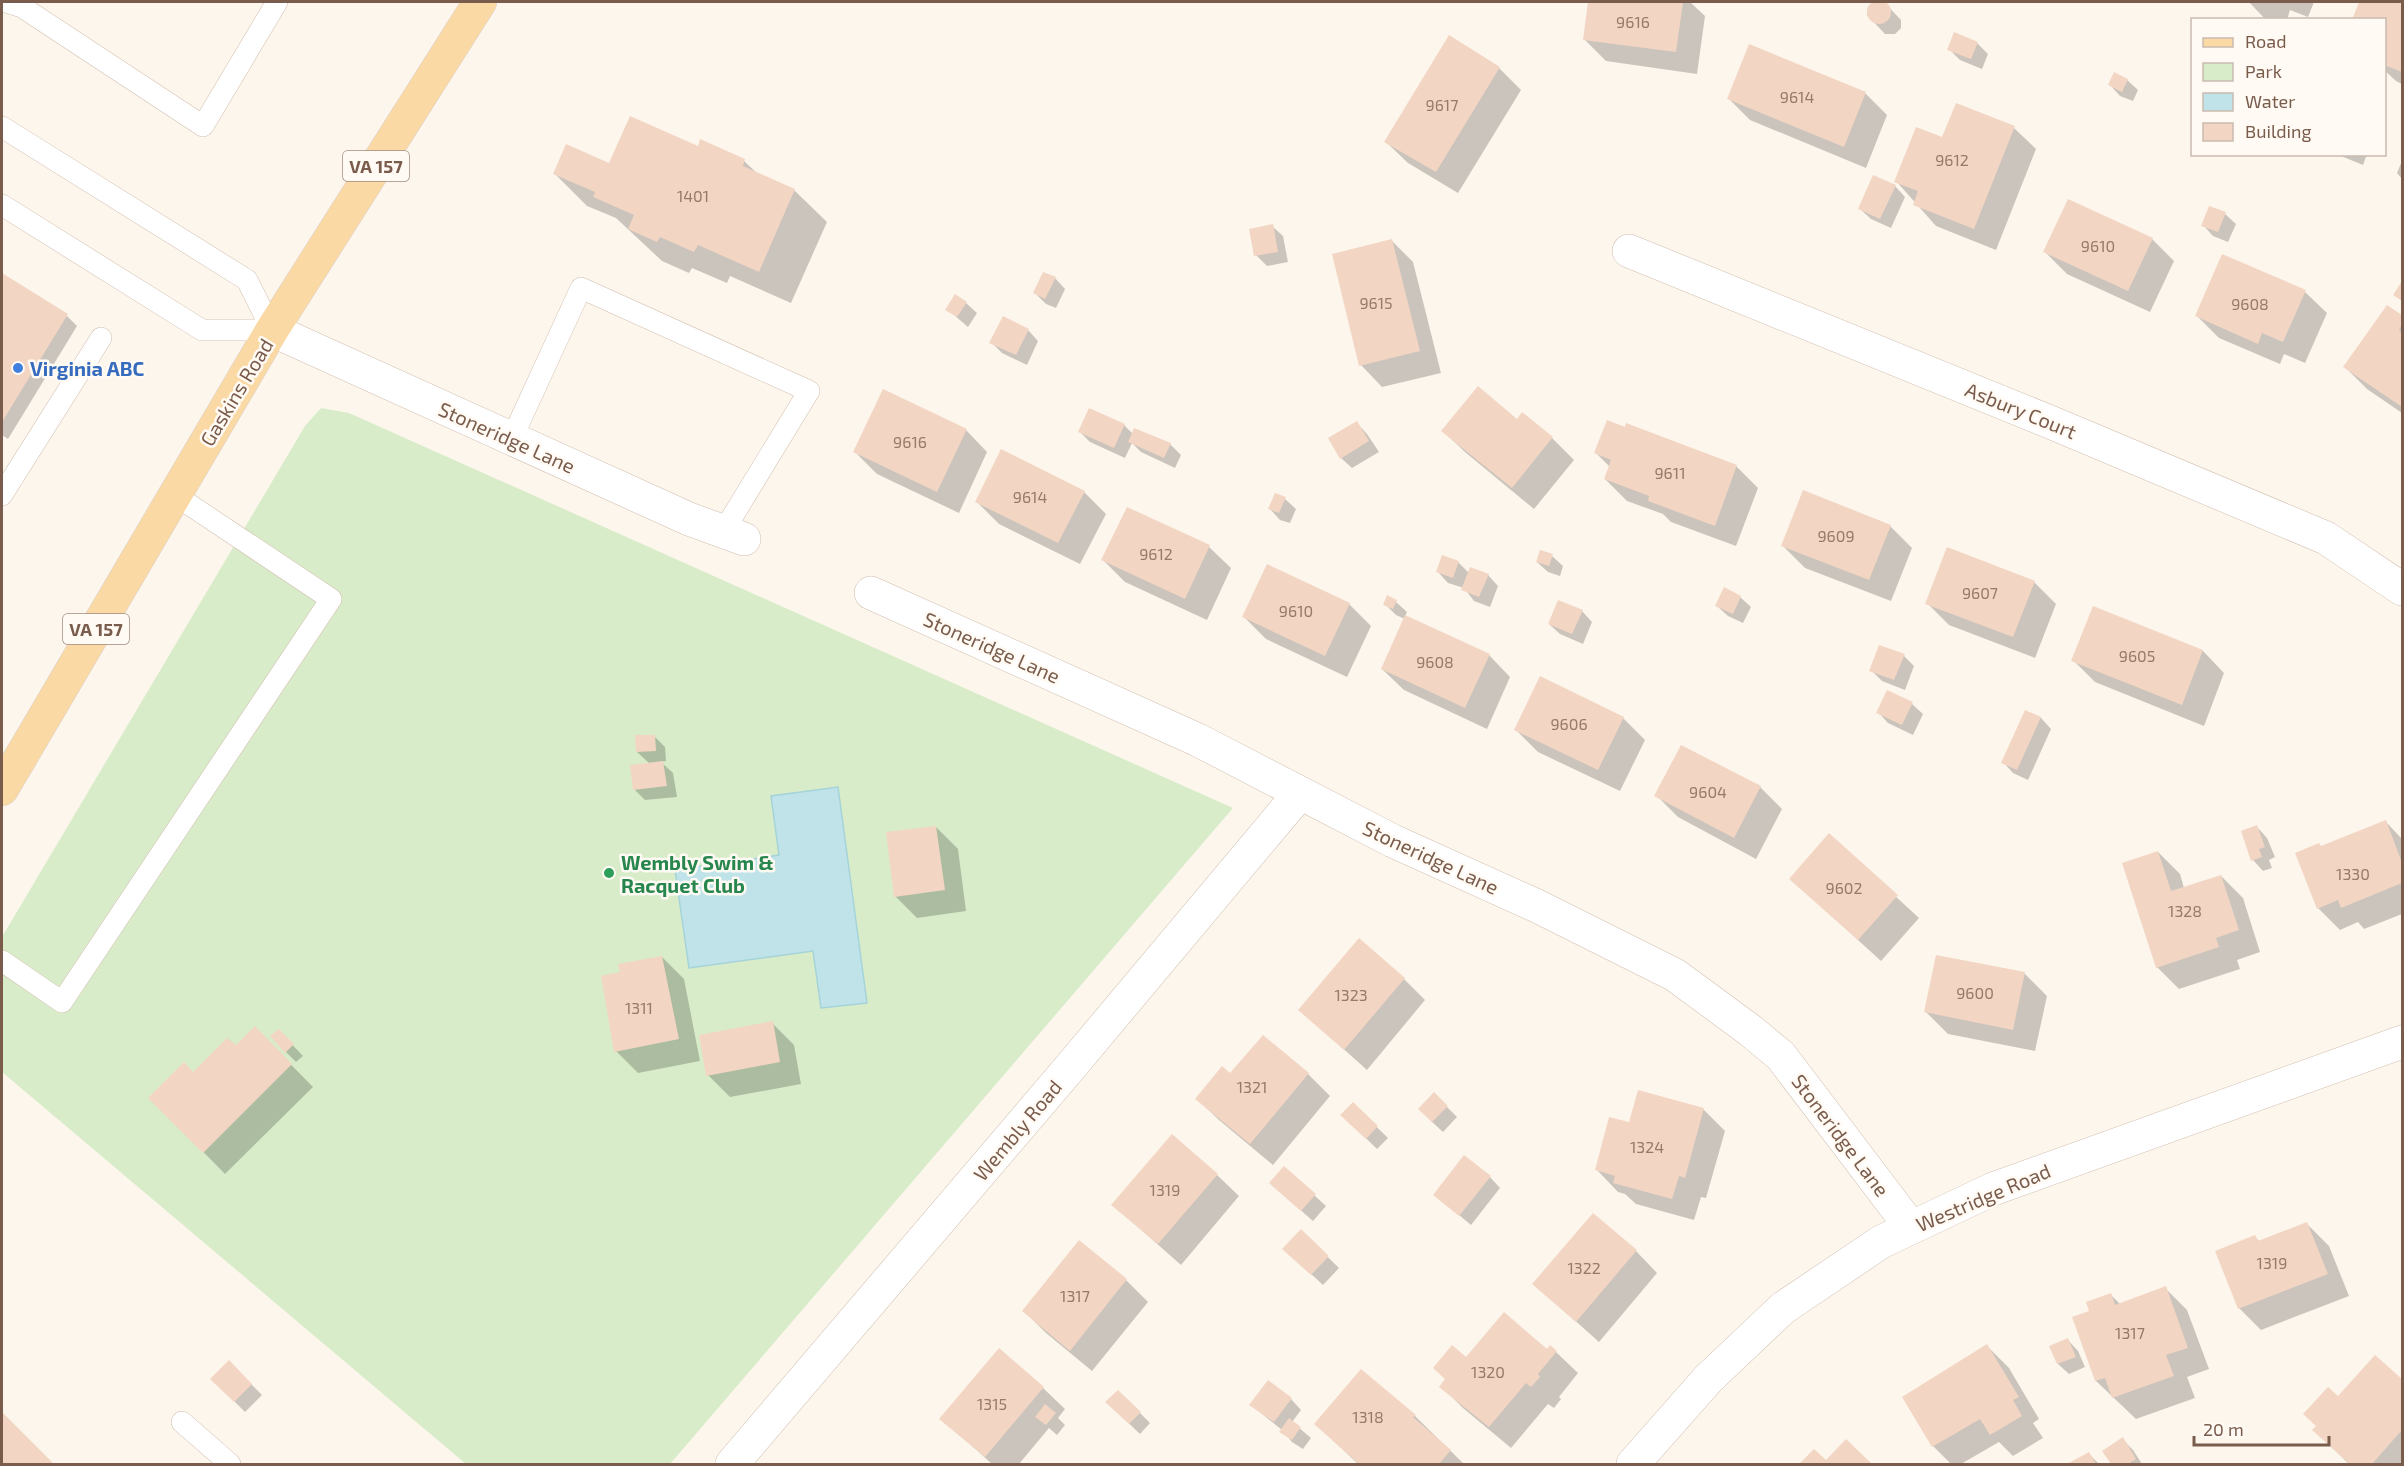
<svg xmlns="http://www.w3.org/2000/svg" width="2404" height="1466" viewBox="0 0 2404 1466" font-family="'Exo 2',sans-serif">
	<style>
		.green { fill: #d8ecc9 }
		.water { fill: #bfe3e8; stroke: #a5d3da; stroke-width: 1.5 }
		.shadow { fill: #0003 }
		.building { fill: #f3d5c3 }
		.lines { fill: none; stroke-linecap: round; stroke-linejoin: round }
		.service-casing { stroke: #d1beb0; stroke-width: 22 }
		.minor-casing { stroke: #d1beb0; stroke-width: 34 }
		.primary-casing { stroke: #dad1cd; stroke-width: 34 }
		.service { stroke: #fff; stroke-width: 21 }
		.minor { stroke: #fff; stroke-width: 33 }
		.primary { stroke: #fbd9a5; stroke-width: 33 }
		.shop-dot { fill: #3f7fe0; stroke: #fffaf3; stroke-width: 2 }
		.leisure-dot { fill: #2e9e5b; stroke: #fffaf3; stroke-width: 2 }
		.labels { text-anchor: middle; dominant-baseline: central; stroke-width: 5; stroke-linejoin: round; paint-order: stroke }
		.number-label { font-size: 16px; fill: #987a6a }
		.shield { fill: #fffaf3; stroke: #a28b7f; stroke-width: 1.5 }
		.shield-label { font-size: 18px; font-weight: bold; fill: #7a5c4d }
		.shop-label { font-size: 20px; font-weight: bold; fill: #366cbe; stroke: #fffaf3; text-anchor: start }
		.street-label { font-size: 20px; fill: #7a5c4d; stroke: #fffaf3 }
		.leisure-label { font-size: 20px; font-weight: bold; fill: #27864d; stroke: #fffaf3; text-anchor: start }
	</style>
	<rect width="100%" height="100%" fill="#fdf6ec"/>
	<!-- green -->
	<path class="green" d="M321,408L349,413L1233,808L670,1464H466L2,1072V937L305,426Z"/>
	<!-- water -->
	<path class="water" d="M838,787L867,1003L821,1008L813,951L689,968L675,870L779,855L771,796Z"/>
	<!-- shadow -->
	<path class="shadow" d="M1589,2H1690L1705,16L1697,74L1606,61L1584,39Z
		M1873,2H1884L1901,20V28L1895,34H1885L1867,15L1868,7Z
		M2249,2H2314L2308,17L2290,10L2287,20H2266Z
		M2361,2H2402V84L2396,81L2384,70V20H2354Z
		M1977,43L1988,54L1982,69L1960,60L1949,49Z
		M1750,45L1866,94L1887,115L1866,168L1750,120L1729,99Z
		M1499,68L1521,90L1458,193L1408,163L1386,142Z
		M2127,80L2138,90L2133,101L2120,96L2110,85Z
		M2014,128L2036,149L1996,250L1936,226L1896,181L1942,139Z
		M698,148L744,161L758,174L794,190L827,222L791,303L730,276L727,283L692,268L689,273L662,261L616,218L587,206L555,174Z
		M2336,154H2367L2363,165Z
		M2402,161V179L2397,173Z
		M1895,186L1905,197L1891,228L1871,219L1860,209Z
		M2225,214L2236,224L2228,242L2213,236L2203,225Z
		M1272,226L1283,236L1288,262L1267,266L1256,255Z
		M2152,239L2174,261L2150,312L2067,274L2045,252Z
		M1391,240L1413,262L1441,373L1382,387L1361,365Z
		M2,275L67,316L77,326L8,439L2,435Z
		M1055,278L1065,289L1056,308L1046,304L1035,293Z
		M2305,292L2327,313L2305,363L2284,354L2280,364L2219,338L2197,316Z
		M966,303L977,313L968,327L947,309Z
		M2387,307L2402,317V413L2367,389L2345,367Z
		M1028,330L1038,341L1027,365L1002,353L991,342Z
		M1522,414L1552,438L1574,460L1534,509L1465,452L1443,431L1517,421Z
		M1357,423L1367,434L1379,452L1352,468L1341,458Z
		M1124,425L1133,434L1170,444L1181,455L1175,468L1141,452L1132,443L1125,458L1090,442L1080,432Z
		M966,430L987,452L959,513L877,474L855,452Z
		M1596,453L1736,466L1758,488L1736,546L1671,522L1663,514L1627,501L1605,479L1610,467Z
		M1084,492L1106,514L1080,564L999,524L977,502Z
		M1285,499L1296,509L1290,523L1280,520L1270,509Z
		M1890,526L1912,548L1891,601L1805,568L1783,546Z
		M1209,547L1231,568L1207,620L1125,582L1103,560Z
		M1541,552L1552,556L1563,566L1560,576L1548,572L1537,562Z
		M1458,562L1469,573L1488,575L1498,586L1490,607L1474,601L1464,588L1448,583L1438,572Z
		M2034,582L2056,604L2035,658L1949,625L1927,603Z
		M1388,597L1396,602L1407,612L1405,616L1489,655L1510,677L1487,729L1404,690L1382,669L1405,619L1396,615L1385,604Z
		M1740,597L1751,607L1743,623L1728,616L1717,606Z
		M1349,604L1371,626L1347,677L1266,639L1244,617Z
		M2094,608L2203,651L2224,673L2204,726L2095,682L2073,660Z
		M1582,611L1592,622L1583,644L1560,634L1549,624Z
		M1904,656L1914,666L1905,690L1882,681L1871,670Z
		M1888,692L1912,704L1923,714L1913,735L1888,723L1878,712Z
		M2026,712L2041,718L2051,729L2028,780L2013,773L2003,762Z
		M1623,718L1645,740L1620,791L1538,752L1516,730Z
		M654,736L665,747L666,761L661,762L673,773L677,797L645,800L635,790L650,764L637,752Z
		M1682,747L1760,787L1782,809L1756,859L1678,817L1656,795Z
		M2386,822L2402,839V914L2364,929L2358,922L2340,930L2318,908L2321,847Z
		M936,827L958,849L966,911L917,918L895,896Z
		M2257,827L2267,838L2275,857L2269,860L2272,868L2263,871L2253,860Z
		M1829,835L1919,918L1881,961L1791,879Z
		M2158,852L2180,874L2184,888L2221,876L2243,898L2260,952L2237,960L2240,969L2179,989L2157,967Z
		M1937,956L2025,974L2047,996L2035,1051L1948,1034L1926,1012Z
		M662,957L684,979L700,1061L638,1073L616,1051L622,973Z
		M1404,979L1425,1000L1367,1070L1300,1010Z
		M772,1023L794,1045L801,1084L730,1097L708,1075Z
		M255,1028L313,1087L225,1174L150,1098L236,1048Z
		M279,1031L303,1056L296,1062L286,1052Z
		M1263,1037L1308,1074L1330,1096L1273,1165L1219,1120L1197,1099L1231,1076Z
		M1434,1094L1457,1117L1443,1132L1430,1120Z
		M1353,1104L1388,1138L1377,1149L1342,1115Z
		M1703,1109L1725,1131L1706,1198L1701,1197L1694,1220L1636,1204L1625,1194L1618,1192L1597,1170L1630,1124Z
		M1284,1168L1326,1206L1313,1221L1282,1194Z
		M1217,1175L1239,1196L1181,1265L1113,1205Z
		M1490,1177L1500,1188L1471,1225L1435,1195Z
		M2307,1224L2329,1246L2349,1296L2261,1330L2239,1308L2255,1237L2260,1242Z
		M1301,1231L1339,1268L1323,1285L1295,1259Z
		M1636,1251L1657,1273L1599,1342L1534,1284Z
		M1126,1280L1148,1302L1092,1371L1046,1333L1024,1311Z
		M2165,1288L2187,1310L2209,1369L2187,1377L2195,1398L2136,1419L2096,1381L2091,1312L2111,1295L2120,1304Z
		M2068,1340L2078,1351L2085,1367L2069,1374L2058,1364Z
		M1987,1346L2009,1368L2039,1419L2033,1423L2043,1438L2013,1456L1999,1442L1961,1464H1951L1933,1446Z
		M1547,1351L1556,1352L1578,1373L1559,1397L1561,1399L1554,1408L1548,1404L1511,1448L1463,1408L1441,1386L1466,1359Z
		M2375,1357L2402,1381V1464H2349L2314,1430L2338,1398Z
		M229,1362L262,1395L245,1412L212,1379Z
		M1043,1388L1065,1409L1058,1418L1065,1425L1057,1435L1049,1428L1019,1464H992L941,1418Z
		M1291,1399L1301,1410L1292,1422L1311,1438L1303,1449L1292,1442L1282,1430L1251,1405Z
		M1118,1413H1140L1150,1423L1140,1434Z
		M2,1415L52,1464H2Z
		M1415,1416L1464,1464H1358L1316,1424Z
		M2122,1439L2133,1450L2142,1464H2113L2104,1451Z
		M1846,1441L1870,1464H1801L1814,1451L1826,1463Z
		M2089,1454L2099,1464H2070Z"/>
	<!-- building -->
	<path class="building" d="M1867 12a12 12 0 1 1 24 0a12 12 0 1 1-24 0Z
		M1588,2H1683L1676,52L1583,40Z
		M2359,2H2402V72L2384,65V20H2352Z
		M1954,32L1978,42L1971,59L1947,50Z
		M1449,35L1500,67L1436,172L1384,142Z
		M1749,44L1866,92L1844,147L1727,99Z
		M2114,72L2128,79L2122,92L2108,85Z
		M1956,103L2015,126L1974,229L1913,205L1918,191L1894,182L1916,127L1942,137Z
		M630,116L698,146L700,139L745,159L743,166L795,189L759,272L698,245L694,252L660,237L657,242L628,229L634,215L593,197L595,192L553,174L566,144L609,163Z
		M1873,175L1896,185L1880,219L1858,209Z
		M2068,199L2153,238L2128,291L2043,252Z
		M2209,206L2226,212L2218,232L2201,226Z
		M1273,224L1278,252L1254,256L1249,229Z
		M1392,239L1420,351L1359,366L1332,254Z
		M2222,254L2306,290L2283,342L2262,333L2258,344L2195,316Z
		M1043,272L1056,277L1045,299L1033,293Z
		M2,273L68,314L2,422Z
		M2402,281V301L2393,295Z
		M955,294L967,302L957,317L945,310Z
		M2387,305L2402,315V324L2399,330L2402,333V407L2343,367Z
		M1003,316L1029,329L1016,355L989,343Z
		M1478,386L1517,419L1522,412L1553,437L1512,488L1441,431Z
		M883,389L967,429L937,492L853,452Z
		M1089,408L1125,424L1114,448L1078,432Z
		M1607,420L1625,427L1626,423L1737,465L1715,526L1648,501L1649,496L1604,479L1611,460L1594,453Z
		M1357,421L1369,441L1340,459L1328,438Z
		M1134,428L1171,443L1164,458L1128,442Z
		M1001,449L1085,491L1058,543L975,502Z
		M1803,490L1891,525L1869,580L1781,546Z
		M1275,493L1286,497L1279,513L1268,509Z
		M1127,507L1210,545L1185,599L1101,560Z
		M1947,547L2035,581L2013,637L1925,604Z
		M1540,550L1553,554L1549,566L1536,562Z
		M1442,555L1459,561L1453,578L1436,572Z
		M1267,564L1350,603L1325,656L1242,617Z
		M1470,567L1489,574L1479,597L1461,590Z
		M1724,587L1741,596L1733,614L1715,606Z
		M1387,595L1397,600L1393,609L1383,605Z
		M1558,600L1583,610L1572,634L1548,624Z
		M2093,606L2203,650L2182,705L2071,661Z
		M1405,615L1490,654L1465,708L1381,669Z
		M1879,645L1905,654L1894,680L1869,671Z
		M1540,676L1624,717L1598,770L1514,730Z
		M1887,690L1913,702L1902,725L1876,713Z
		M2025,710L2041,717L2017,770L2001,763Z
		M635,735H655L656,751L636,752Z
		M1681,745L1761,786L1734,838L1654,796Z
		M663,761L667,786L633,790L630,765Z
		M2386,820L2402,863V883L2341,908L2338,900L2317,909L2295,853L2319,843L2321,846Z
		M2257,825L2265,847L2259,849L2262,857L2251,861L2241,831Z
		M936,826L945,890L894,897L886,832Z
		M1829,833L1898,895L1858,940L1789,879Z
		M2158,851L2171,891L2221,875L2239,930L2216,938L2219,947L2156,968L2122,863Z
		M1359,938L1405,978L1344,1050L1298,1010Z
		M1936,955L2025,972L2013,1030L1924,1012Z
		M662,956L679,1039L614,1052L601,976L620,972L618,964Z
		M773,1021L780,1062L706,1076L699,1035Z
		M255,1026L292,1064L203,1153L148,1098L184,1062L193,1072L227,1038L236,1045Z
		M279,1029L294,1044L285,1053L270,1036Z
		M1263,1035L1309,1073L1250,1144L1195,1099L1222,1066L1230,1073Z
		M1638,1090L1704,1108L1685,1178L1679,1176L1672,1199L1613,1183L1615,1176L1595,1170L1609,1117L1629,1122Z
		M1434,1092L1448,1106L1432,1122L1418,1109Z
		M1353,1102L1378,1126L1366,1139L1340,1115Z
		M1172,1134L1218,1174L1158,1244L1111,1205Z
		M1464,1155L1491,1176L1459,1216L1433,1195Z
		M1284,1166L1316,1194L1301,1211L1269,1183Z
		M1593,1213L1637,1250L1576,1322L1532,1284Z
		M2307,1222L2328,1274L2238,1309L2215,1251L2255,1235L2258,1241Z
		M1301,1229L1329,1256L1311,1275L1282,1249Z
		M1079,1240L1127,1279L1070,1351L1022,1311Z
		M2166,1286L2188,1348L2166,1355L2174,1376L2112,1398L2105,1378L2095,1381L2072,1317L2089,1311L2086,1302L2111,1293L2115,1305Z
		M1504,1312L1547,1349L1550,1345L1557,1351L1538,1374L1540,1377L1531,1387L1526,1383L1489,1427L1439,1387L1445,1379L1433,1368L1452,1345L1466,1357Z
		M2068,1338L2076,1357L2057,1364L2049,1346Z
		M1987,1344L2019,1397L2013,1400L2022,1416L1990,1435L1980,1419L1932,1447L1902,1397Z
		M999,1348L1044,1387L985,1457L939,1419Z
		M2375,1355L2402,1379V1430L2372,1464H2350L2312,1430L2316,1426L2303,1414L2328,1387L2338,1396Z
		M229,1360L252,1384L234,1402L210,1379Z
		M1361,1369L1416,1415L1413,1417L1451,1450L1439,1464H1359L1314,1424Z
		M1268,1380L1292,1398L1274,1422L1249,1405Z
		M1118,1390L1141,1412L1129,1424L1105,1402Z
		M1045,1404L1056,1413L1046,1425L1035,1417Z
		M2,1412L54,1464H2Z
		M1289,1418L1301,1427L1292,1440L1279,1432Z
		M2123,1437L2136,1459L2128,1464H2111L2102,1451Z
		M1846,1439L1872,1464H1799L1814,1449L1826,1460Z
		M2089,1452L2096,1464H2067Z"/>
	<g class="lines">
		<defs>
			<path id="service" d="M6,2L22,7L203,126L277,2
				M2,127L247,280L272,330H202L2,205
				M512,438L581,288L809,391L723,532
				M2,495L101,338
				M2,961L62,1002L331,599L175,495
				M182,1422L230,1464"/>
			<path id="minor" d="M1629,251L2050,422L2326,538L2402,589
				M272,330L689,519L744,539
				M871,593L1198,740L1393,841L1537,906L1675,975L1751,1031L1781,1056L1910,1226
				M732,1464L1072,1065L1300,793
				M1633,1464L1708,1379L1783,1308L1881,1242L1993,1189L2402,1042"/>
			<path id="primary" d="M2,789L272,330L480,2"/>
		</defs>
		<!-- service casing -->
		<use href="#service" class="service-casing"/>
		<!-- minor casing -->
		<use href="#minor" class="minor-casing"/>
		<!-- primary casing -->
		<use href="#primary" class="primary-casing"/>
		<!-- service -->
		<use href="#service" class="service"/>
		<!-- minor -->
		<use href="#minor" class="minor"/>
		<!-- primary -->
		<use href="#primary" class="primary"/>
	</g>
	<!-- markers -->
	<circle class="shop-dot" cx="18" cy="368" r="6"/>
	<circle class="leisure-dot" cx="609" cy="873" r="6"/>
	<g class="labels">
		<!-- number labels -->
		<g class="number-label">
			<text x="1633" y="21">9616</text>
			<text x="1797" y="96">9614</text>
			<text x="1442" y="104">9617</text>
			<text x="1952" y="159">9612</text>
			<text x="693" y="195">1401</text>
			<text x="2098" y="245">9610</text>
			<text x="1376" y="302">9615</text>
			<text x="2250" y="303">9608</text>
			<text x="910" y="441">9616</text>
			<text x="1670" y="472">9611</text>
			<text x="1030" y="496">9614</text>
			<text x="1836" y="535">9609</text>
			<text x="1156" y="553">9612</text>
			<text x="1980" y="592">9607</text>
			<text x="1296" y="610">9610</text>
			<text x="2137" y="655">9605</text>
			<text x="1435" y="661">9608</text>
			<text x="1569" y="723">9606</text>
			<text x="1708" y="791">9604</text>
			<text x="2353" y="873">1330</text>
			<text x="1844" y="887">9602</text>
			<text x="2185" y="910">1328</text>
			<text x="1975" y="992">9600</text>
			<text x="1351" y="994">1323</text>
			<text x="639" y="1007">1311</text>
			<text x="1252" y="1086">1321</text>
			<text x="1647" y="1146">1324</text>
			<text x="1165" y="1189">1319</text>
			<text x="2272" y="1262">1319</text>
			<text x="1584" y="1267">1322</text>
			<text x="1075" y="1295">1317</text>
			<text x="2130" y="1332">1317</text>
			<text x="1488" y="1371">1320</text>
			<text x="992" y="1403">1315</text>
			<text x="1368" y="1416">1318</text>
		</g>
		<!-- shield labels -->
		<g class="shield">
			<rect x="343" y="151" width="66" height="30" rx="4.5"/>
			<rect x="63" y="614" width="66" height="30" rx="4.5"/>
		</g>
		<g class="shield-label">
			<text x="376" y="166">VA 157</text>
			<text x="96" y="629">VA 157</text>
		</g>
		<!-- shop labels -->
		<g class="shop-label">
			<text x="30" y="368">Virginia ABC</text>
		</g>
		<!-- street labels -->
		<g class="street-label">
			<text transform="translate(236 392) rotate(-59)">Gaskins Road</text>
			<text transform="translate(2021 410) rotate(22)">Asbury Court</text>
			<text transform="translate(507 437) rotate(24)">Stoneridge Lane</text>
			<text transform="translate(992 647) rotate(24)">Stoneridge Lane</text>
			<text transform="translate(1431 857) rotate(25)">Stoneridge Lane</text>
			<text transform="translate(1017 1130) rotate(-50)">Wembly Road</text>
			<text transform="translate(1841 1135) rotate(53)">Stoneridge Lane</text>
			<text transform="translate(1983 1197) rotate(-23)">Westridge Road</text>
		</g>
		<!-- leisure labels -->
		<g class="leisure-label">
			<text x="621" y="862">Wembly Swim &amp;<tspan x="621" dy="23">Racquet Club</tspan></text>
		</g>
	</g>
	<!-- border -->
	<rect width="2404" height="1466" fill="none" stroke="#7a5c4d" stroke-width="6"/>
	<!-- legend -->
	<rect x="2191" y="18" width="195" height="138" fill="#fffaf3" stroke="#cabbb1" stroke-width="1.5"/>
	<rect x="2203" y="38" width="30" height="9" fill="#fbd9a5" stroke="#cabbb1" stroke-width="1.5"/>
	<text x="2245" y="48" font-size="18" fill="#7a5c4d">Road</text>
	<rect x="2203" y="63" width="30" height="18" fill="#d8ecc9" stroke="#cabbb1" stroke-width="1.5"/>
	<text x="2245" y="78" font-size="18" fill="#7a5c4d">Park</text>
	<rect x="2203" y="93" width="30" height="18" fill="#bfe3e8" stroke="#cabbb1" stroke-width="1.5"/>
	<text x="2245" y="108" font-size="18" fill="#7a5c4d">Water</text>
	<rect x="2203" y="123" width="30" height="18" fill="#f3d5c3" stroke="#cabbb1" stroke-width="1.5"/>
	<text x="2245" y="138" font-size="18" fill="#7a5c4d">Building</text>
	<!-- scale -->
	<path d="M2194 1436v9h135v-9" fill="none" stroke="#7a5c4d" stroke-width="3"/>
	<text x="2203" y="1436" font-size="18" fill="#7a5c4d" stroke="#fffaf3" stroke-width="4.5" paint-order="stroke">20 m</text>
</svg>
